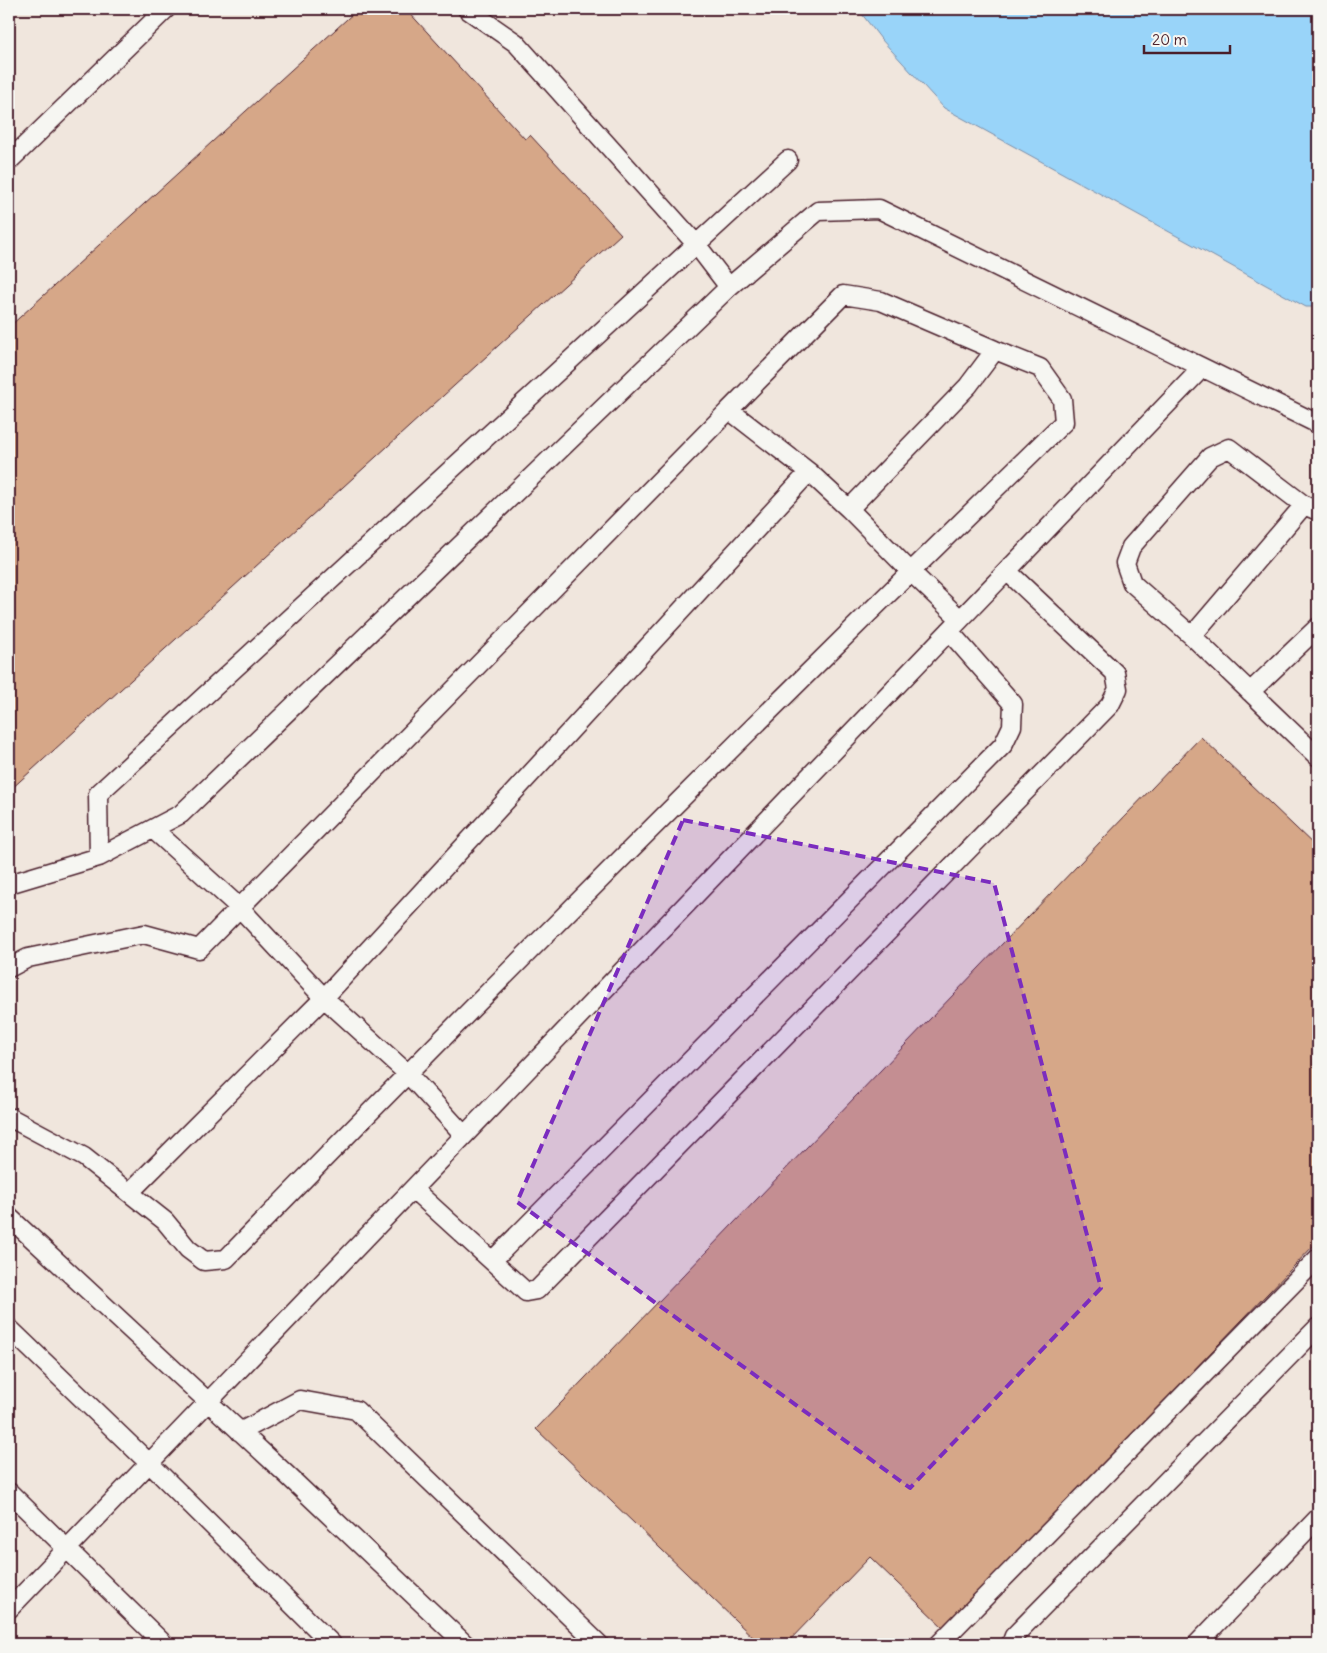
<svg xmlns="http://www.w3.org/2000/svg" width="1327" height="1653" viewBox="0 0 1327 1653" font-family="Delius,sans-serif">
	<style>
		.water { fill: #99d4f9; stroke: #798ca7 }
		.building { fill: #d6a788; stroke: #4a1f2b }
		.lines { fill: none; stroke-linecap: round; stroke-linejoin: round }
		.service-casing { stroke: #4a1f2b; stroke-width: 21 }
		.service { stroke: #f6f6f2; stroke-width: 18 }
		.marked { fill: #7b2cbf; fill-opacity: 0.2; stroke: #7b2cbf; stroke-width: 4; stroke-dasharray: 10 6; stroke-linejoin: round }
	</style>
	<rect width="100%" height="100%" fill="#f0e6dd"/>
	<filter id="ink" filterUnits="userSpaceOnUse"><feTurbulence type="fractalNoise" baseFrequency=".02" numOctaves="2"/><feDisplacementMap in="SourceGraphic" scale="10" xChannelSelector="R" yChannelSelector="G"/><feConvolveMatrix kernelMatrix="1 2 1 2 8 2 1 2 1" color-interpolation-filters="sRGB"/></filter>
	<g filter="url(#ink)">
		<!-- water -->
		<path class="water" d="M858,9H1318V307H1306L944,108L881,39Z"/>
		<!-- building -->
		<path class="building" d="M358,9H406L525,139L530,135L621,234L9,791V327Z
			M1201,737L1318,849V1241L945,1629L870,1557L786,1644H760L536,1429Z"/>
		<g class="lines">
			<defs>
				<path id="service" d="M9,161L166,9
					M729,287L818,211L879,209L1318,424
					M849,509L968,386L995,350
					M1318,511L1304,505L1229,448L1210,457L1131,547L1125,563L1132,583L1192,636L1318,757
					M1192,636L1304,505
					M1250,692L1318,627
					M153,829L240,908L324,998L407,1073L464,1135
					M99,857L98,794L788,160
					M9,884L99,857L181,814L729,287L696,244L516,43L467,9
					M9,968L28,958L144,934L199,949L729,410
					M9,1117L84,1157L165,1221L188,1249L204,1261L226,1259C502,976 781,697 1064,422L1062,399L1040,368L995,350L881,301L843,295L729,410L809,472L849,509L910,571L960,619
					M413,1189L526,1292L537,1290L1110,705L1118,689L1115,673L1007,571
					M130,1192L324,998L809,472
					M9,1217L286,1474L465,1644
					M492,1261L1003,745L1012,726L1013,704L949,631
					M9,1328L149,1463L332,1644
					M240,1432L300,1400L356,1410L599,1644
					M9,1492L164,1644
					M9,1609L1202,368
					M939,1644L1318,1258
					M1011,1644L1014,1636L1318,1327
					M1197,1644L1318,1518"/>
			</defs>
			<!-- service casing -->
			<use href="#service" class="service-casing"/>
			<!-- service -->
			<use href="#service" class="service"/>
		</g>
	</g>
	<!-- marked area -->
	<path class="marked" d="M683,820L994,883L1101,1288L910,1488L517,1202Z"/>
	<!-- margin -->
	<rect width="1327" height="1653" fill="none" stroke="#f6f6f2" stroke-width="30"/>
	<rect x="15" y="15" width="1297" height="1623" fill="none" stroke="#4a1f2b" stroke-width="2" filter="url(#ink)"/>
	<!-- scale -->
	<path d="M1144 45v8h86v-8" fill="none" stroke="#4a1f2b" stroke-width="2.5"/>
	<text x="1152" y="45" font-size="15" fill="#4a1f2b" stroke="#f6f6f2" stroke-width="4" paint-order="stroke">20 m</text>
</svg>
